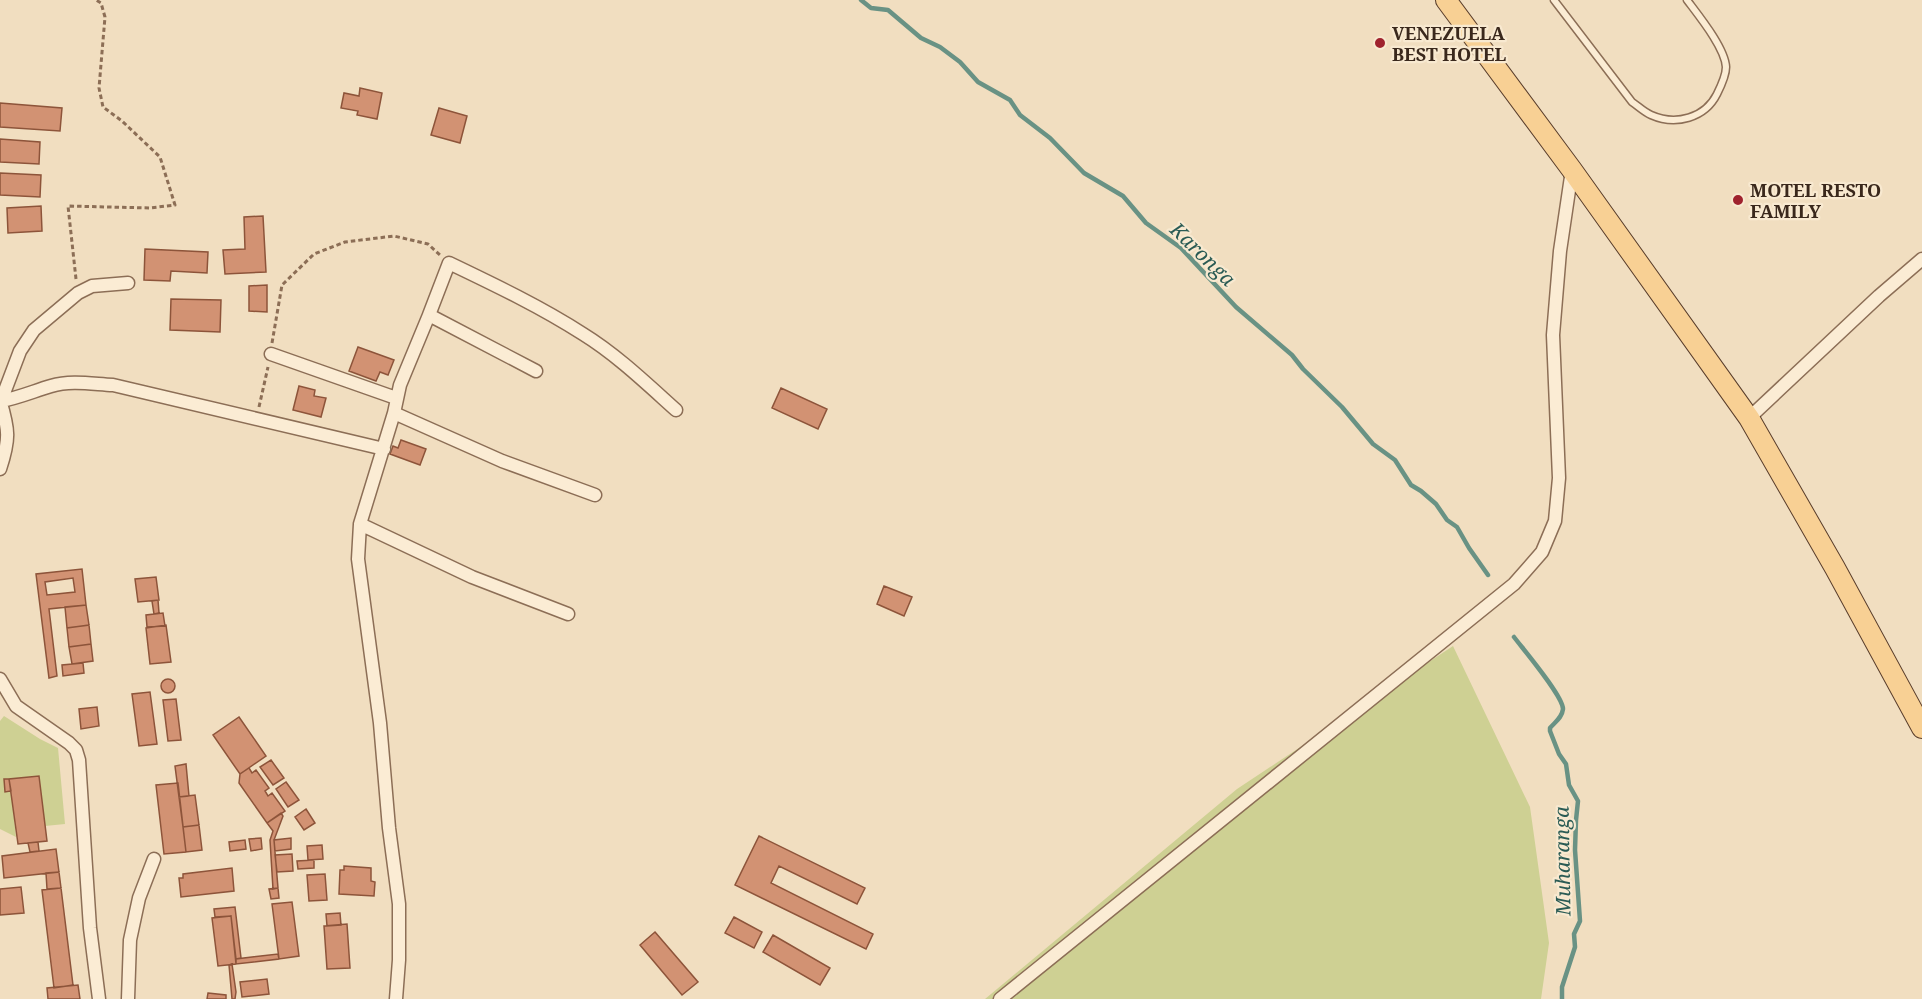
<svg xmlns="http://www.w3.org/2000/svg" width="1922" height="999" viewBox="0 0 1922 999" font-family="'Noto Serif',serif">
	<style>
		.green { fill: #ced093 }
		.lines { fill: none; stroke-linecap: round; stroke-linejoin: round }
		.stream { stroke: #699284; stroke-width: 4.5 }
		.building { fill: #d29273; stroke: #8d543a; stroke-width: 1.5; fill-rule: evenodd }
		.lane-casing { stroke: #8c6e56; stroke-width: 9 }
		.street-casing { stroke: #8c6e56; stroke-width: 15 }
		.primary-casing { stroke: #593d2b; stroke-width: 22 }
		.path { stroke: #8c6e56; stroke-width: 3; stroke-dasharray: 4.5 3; stroke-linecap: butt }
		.lane { stroke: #fbecd4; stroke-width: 6 }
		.street { stroke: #fbecd4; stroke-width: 12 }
		.primary { stroke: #f8d094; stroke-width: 20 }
		.poi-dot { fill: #9f222d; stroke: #f8e9d0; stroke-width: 2 }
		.labels { text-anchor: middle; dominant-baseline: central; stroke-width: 4.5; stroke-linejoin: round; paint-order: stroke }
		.poi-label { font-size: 18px; font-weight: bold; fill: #3a281c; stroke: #f8e9d0; text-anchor: start }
		.water-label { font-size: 20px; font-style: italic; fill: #2a5b54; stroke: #f8e9d0 }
	</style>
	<rect width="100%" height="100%" fill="#f1dec0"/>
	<!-- green -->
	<path class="green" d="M1453,646L1530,807L1549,943L1541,999H985L1237,789Z
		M4,716L40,739L58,748L65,824L45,826L39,776L4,780L11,791L16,837L0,829V721Z"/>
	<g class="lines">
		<!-- stream -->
		<path class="stream" d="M861,0L871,8L888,10L921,38L940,47L960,62L978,82L1010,100L1020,115L1050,138L1084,173L1123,196L1146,223L1181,248L1236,307L1292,355L1303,369L1342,407L1373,444L1395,460L1411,485L1421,491L1436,504L1447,520L1457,527L1469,548L1488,575
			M1514,637C1523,649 1563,696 1563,709C1562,718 1555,722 1550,728V731L1559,754L1566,764L1569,785L1578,801L1576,820L1575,850L1580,921L1574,934L1575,947L1562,987V999"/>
	</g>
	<!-- building -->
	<path class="building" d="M360,88L382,93L377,119L357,115L358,111L341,108L344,93L359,96Z
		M0,103L62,108L60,131L0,127Z
		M439,108L467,116L460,143L431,135Z
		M0,139L40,142L39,164L0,162Z
		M0,173L41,175L40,197L0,195Z
		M41,206L42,231L8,233L7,208Z
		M263,216L266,272L225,274L223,250L245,249L244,217Z
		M145,249L208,252L207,273L171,271L170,281L144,280Z
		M267,285V312L249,311V286Z
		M171,299L221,300L220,332L170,330Z
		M358,347L394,360L388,375L380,372L376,381L349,371Z
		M299,386L315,390L314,396L326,398L321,417L293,410Z
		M781,388L827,409L818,429L772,408Z
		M401,440L426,449L420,465L390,454L393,446L398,448Z
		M82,569L86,605L49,609L57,676L49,678L36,574ZM73,578L75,592L47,595L45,582Z
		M156,577L159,600L138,602L135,579Z
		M884,586L912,597L904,616L877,604Z
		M158,600L159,613L154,614L152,601Z
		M86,605L89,625L67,628L65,607Z
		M163,613L165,626L147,627L146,615Z
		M89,625L91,644L69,647L67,628Z
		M166,625L171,662L150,664L146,628Z
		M91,644L93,661L72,664L69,647Z
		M83,663L84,673L63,676L62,665Z
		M161 686a7 7 0 1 1 14 0a7 7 0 1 1-14 0Z
		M150,692L157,744L139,746L132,694Z
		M176,699L181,740L168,741L163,700Z
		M97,707L99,726L81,729L79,709Z
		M239,717L266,756L240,774L213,735Z
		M271,760L284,778L273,785L260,767Z
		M186,764L189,796L179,797L175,766Z
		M249,768L252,773L256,770L269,788L265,791L268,796L272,793L285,811L267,823L239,783L240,774Z
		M39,776L47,841L18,844L9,779Z
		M4,779H9L11,791L5,792Z
		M286,782L299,800L288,807L276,789Z
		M178,783L186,852L164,854L156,785Z
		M195,795L199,825L183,827L179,797Z
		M306,809L315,823L304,830L295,817Z
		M281,813L283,816L274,840L278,888L273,889L270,840L273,831L267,823Z
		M199,825L202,850L186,852L183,827Z
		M759,836L865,888L857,904L779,866L771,883L873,934L866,949L735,885Z
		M261,838L262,849L251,851L249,839Z
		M291,838V849L275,851L274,840Z
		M245,840L246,849L230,851L229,842Z
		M38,842L39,851L30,852L28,843Z
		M322,845L323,859L308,860L307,846Z
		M56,849L59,872L4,878L2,856Z
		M292,854L293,871L277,872L275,855Z
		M314,860V868L298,869L297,861Z
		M344,866L371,868V881L375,882L374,896L339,894L340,870H344Z
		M232,868L234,891L181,897L179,878H183V874Z
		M59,872L61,888L47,889L46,873Z
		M325,874L327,900L309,901L307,875Z
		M21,887L24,913L0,915V889Z
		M61,888L73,985L54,988L42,890Z
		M278,888L279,898L271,899L269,889Z
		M292,902L299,956L279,959L272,904Z
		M235,907L241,958L236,959L231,916L215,917L214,909Z
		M340,913L341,925L327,926L326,914Z
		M231,916L236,964L218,966L212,918Z
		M734,917L762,932L754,948L725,933Z
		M347,924L350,968L327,969L324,926Z
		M655,932L698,982L682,995L640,945Z
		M773,935L830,968L820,985L763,952Z
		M278,954L279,959L236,964V959Z
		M232,964L236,992L235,999H232L229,965Z
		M267,979L269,994L242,997L240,982Z
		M78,985L80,999H48L47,988Z
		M208,993L226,995V999H207Z"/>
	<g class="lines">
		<defs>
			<path id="lane" d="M1554,0L1632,102C1638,106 1644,112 1651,115C1676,126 1705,118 1717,94C1721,86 1726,76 1726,67C1725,48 1699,16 1687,0"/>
			<path id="street" d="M128,283L92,286L78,293L34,330L20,351L1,401C18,398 34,391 51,386C71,380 92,384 113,385L384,449
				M271,354L396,398
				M536,371L429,315L449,263C495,285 541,307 583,334C617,355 647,384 676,410
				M0,400C9,430 10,439 0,469
				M394,413L502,461L595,495
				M1749,418L1879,296L1922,259
				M360,524L472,577L568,614
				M0,679L16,706L69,743L76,750L79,760L90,928L99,999
				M128,999L130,940L139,898L154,859
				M396,999L399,960V904L389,828L380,723L358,559L360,524L394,413L400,385L429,315
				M1000,999L1514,584L1542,552L1555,521L1559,478L1553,335L1560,251L1572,170"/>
			<path id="primary" d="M1446,0L1572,170L1749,418L1835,568L1922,728"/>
		</defs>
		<!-- lane casing -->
		<use href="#lane" class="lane-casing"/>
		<!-- street casing -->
		<use href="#street" class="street-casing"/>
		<!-- primary casing -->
		<use href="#primary" class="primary-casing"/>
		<!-- path -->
		<path class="path" d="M76,279L68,206L150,208L175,205L160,157L122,121L103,107L99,88L105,17L101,3L96,0
			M272,343L282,285L314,254L345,242L394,236L428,244L440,255
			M259,407L268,367"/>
		<!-- lane -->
		<use href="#lane" class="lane"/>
		<!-- street -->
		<use href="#street" class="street"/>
		<!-- primary -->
		<use href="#primary" class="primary"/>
	</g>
	<!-- markers -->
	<g class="poi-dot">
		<circle cx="1380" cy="43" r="6"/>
		<circle cx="1738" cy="200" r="6"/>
	</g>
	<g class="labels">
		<!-- poi labels -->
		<g class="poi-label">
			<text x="1392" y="33">VENEZUELA<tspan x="1392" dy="21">BEST HOTEL</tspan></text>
			<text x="1750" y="190">MOTEL RESTO<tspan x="1750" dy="21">FAMILY</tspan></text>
		</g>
		<!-- water labels -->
		<g class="water-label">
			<text transform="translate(1203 254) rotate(44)">Karonga</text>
			<text transform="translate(1562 861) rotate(-91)">Muharanga</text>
		</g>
	</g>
</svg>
